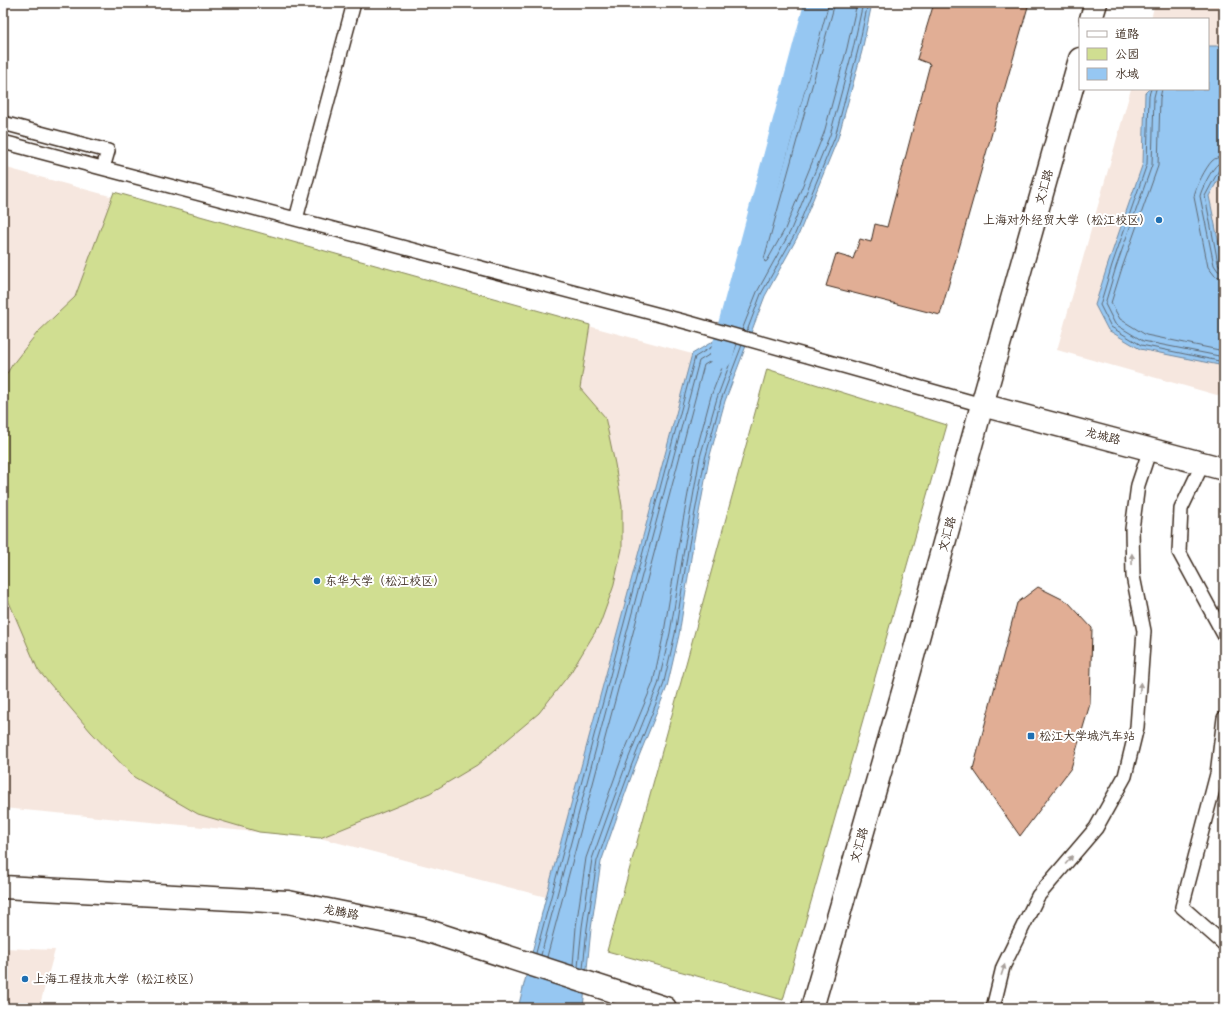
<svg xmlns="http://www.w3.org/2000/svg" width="1227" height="1011" viewBox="0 0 1227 1011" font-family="'Shantell Sans','LXGW WenKai TC',sans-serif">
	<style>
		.built { fill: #f6e7df }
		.green { fill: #d0de91; stroke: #868458 }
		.water { fill: #96c7f2; stroke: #72889d }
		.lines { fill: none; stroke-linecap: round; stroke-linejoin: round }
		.shore { stroke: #5f6973; stroke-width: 1 }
		.canal { stroke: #96c7f2; stroke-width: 23 }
		.building { fill: #e1ae95; stroke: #3b2a1e }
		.lane-casing { stroke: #3b2a1e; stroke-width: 16 }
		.street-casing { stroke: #3b2a1e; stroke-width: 25 }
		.secondary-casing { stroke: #3b2a1e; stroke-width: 25 }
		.lane { stroke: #fff; stroke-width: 13 }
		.street { stroke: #fff; stroke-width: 22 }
		.secondary { stroke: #fff; stroke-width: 22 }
		.oneway { fill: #a79f9a }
		.poi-dot { fill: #1f6fb2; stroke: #fff; stroke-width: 1.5 }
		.labels { text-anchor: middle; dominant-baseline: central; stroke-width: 4; stroke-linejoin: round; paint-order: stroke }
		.street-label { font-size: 12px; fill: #3b2a1e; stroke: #fff }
		.poi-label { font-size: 12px; fill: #3b2a1e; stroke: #fff; text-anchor: start }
	</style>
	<rect width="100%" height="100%" fill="#fff"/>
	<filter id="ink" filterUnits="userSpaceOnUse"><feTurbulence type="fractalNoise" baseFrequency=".025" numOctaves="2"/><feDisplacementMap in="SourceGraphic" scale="8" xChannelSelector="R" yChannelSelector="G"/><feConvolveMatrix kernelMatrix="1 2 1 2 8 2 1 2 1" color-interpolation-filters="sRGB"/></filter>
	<g filter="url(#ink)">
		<!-- built -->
		<path class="built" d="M1155,3H1224V397L1057,350L1131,89H1208V19H1151Z
			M3,167L692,354L546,897L320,838L3,808Z
			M3,948L55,950L39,1008H3Z"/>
		<!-- green -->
		<path class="green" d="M114,192L590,325L580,388L605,417L615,464L622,506V549L613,588L600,624L571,672L539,713L477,765L430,793L320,838L259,832L198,814L134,777L91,732L38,670L3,588V380L12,365L37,333L75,297Z
			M767,369L947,425L783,1000L607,951Z"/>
		<!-- water -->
		<path class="water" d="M820,3H872L862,51L838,138L798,236L765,296L725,401L709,459L693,545L679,635L667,687L635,766L601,862L591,929L583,1008H518L546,897L692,354L727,333Z
			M1208,46H1224V169L1209,196L1224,268V366L1140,349L1108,330L1095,305L1108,264L1143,163L1145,93L1149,89H1208Z"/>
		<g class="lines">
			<!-- shore -->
			<path class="shore" d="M835,3L764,259L765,262L767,261L785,229L824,133L847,48L857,3
				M1151,89L1149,95L1147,164L1112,265L1100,305L1111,327L1141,345L1224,362
				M1156,89L1154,97L1152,165L1116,267L1105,304L1115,324L1143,341L1224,357
				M1162,89L1160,98L1158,166L1122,268L1111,303L1120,319L1146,335L1224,351
				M1224,157C1219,157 1215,158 1212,161C1206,167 1195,188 1194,197L1208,267L1215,276L1224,278
				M1224,163C1221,163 1220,162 1218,164C1212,168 1201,190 1200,196L1214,265L1218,271L1224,272
				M1224,168L1219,170L1205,196L1218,263L1220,266L1224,267
				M733,327L824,3
				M738,329L829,3
				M742,330L757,292L790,232L830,135L853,49L863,3
				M747,331L761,294L795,234L835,137L858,50L868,3
				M536,953L695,357L723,340
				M541,955L699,361L730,342
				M547,957L704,365L725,353L727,355L711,396L695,456L679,542L664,632L653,683L621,760L586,858L576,927L573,965
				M578,967L582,927L592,859L627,762L658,685L670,633L685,543L700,457L717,398L737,344
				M583,969L587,928L597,861L632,764L663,686L675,634L689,544L705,459L721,400L742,345"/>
			<!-- canal -->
			<path class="canal" d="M721,357L816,3"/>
		</g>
		<!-- building -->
		<path class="building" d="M934,3H1029L940,315L826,286L836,254L853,259L860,239L871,242L875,224L887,227L930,64L917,59Z
			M1038,587L1068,602L1092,628L1090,704L1071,768L1020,836L973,769L1017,603Z"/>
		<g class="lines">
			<defs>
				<path id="lane" d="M3,123L108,151L103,168
					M3,142L690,323L982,405
					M296,219L354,3
					M1203,463L1181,509L1179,552L1224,635
					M1224,718L1217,774L1182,907L1224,944
					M993,1008L1003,967L1038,896L1096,828L1125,776L1137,727L1144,631L1133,576L1132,529L1138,485L1150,449"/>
				<path id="street" d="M982,405L1224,469"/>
				<path id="secondary" d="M1091,19L1096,3
					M3,887L288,902L422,929L665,1008
					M812,1008L905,685L982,405L1080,59"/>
			</defs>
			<!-- lane casing -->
			<use href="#lane" class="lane-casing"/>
			<!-- street casing -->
			<use href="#street" class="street-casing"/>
			<!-- secondary casing -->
			<use href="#secondary" class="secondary-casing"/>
			<!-- lane -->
			<use href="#lane" class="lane"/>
			<!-- street -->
			<use href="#street" class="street"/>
			<!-- secondary -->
			<use href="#secondary" class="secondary"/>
		</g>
		<!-- one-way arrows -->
		<defs><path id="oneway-solid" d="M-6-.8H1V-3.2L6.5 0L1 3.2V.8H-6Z"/></defs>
		<g class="oneway">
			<use href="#oneway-solid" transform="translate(1132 559) rotate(-91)"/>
			<use href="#oneway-solid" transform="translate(1140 688) rotate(-86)"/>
			<use href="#oneway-solid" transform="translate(1069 860) rotate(-50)"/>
			<use href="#oneway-solid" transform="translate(1003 970) rotate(-72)"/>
		</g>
	</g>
	<!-- markers -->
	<g class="poi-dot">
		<circle cx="1159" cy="220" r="4"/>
		<circle cx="317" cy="581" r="4"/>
		<rect x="1027" y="732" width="8" height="8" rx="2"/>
		<circle cx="25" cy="979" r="4"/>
	</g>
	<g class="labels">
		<!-- street labels -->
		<g class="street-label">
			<text transform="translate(1044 187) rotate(-74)">文汇路</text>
			<text transform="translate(1103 436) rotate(14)">龙城路</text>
			<text transform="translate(947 534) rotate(-75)">文汇路</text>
			<text transform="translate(859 845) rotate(-74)">文汇路</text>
			<text transform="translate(341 912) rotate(11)">龙腾路</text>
		</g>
		<!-- poi labels -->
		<g class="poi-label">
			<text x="1151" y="220" text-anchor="end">上海对外经贸大学（松江校区）</text>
			<text x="325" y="581">东华大学（松江校区）</text>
			<text x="1039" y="736">松江大学城汽车站</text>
			<text x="33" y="979">上海工程技术大学（松江校区）</text>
		</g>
	</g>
	<!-- margin -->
	<rect width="1227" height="1011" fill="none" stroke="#fff" stroke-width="16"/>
	<rect x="8" y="8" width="1211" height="995" fill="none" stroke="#3b2a1e" stroke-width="1.5" filter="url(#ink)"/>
	<!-- legend -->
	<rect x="1079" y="18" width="130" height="72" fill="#ffffff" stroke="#b1aaa5"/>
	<rect x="1087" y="31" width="20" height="6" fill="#ffffff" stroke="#b1aaa5"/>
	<text x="1115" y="38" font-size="12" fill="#3b2a1e">道路</text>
	<rect x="1087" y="48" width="20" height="12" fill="#d0de91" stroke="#b1aaa5"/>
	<text x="1115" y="58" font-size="12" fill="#3b2a1e">公园</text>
	<rect x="1087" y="68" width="20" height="12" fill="#96c7f2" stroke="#b1aaa5"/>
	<text x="1115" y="78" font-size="12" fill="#3b2a1e">水域</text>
</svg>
